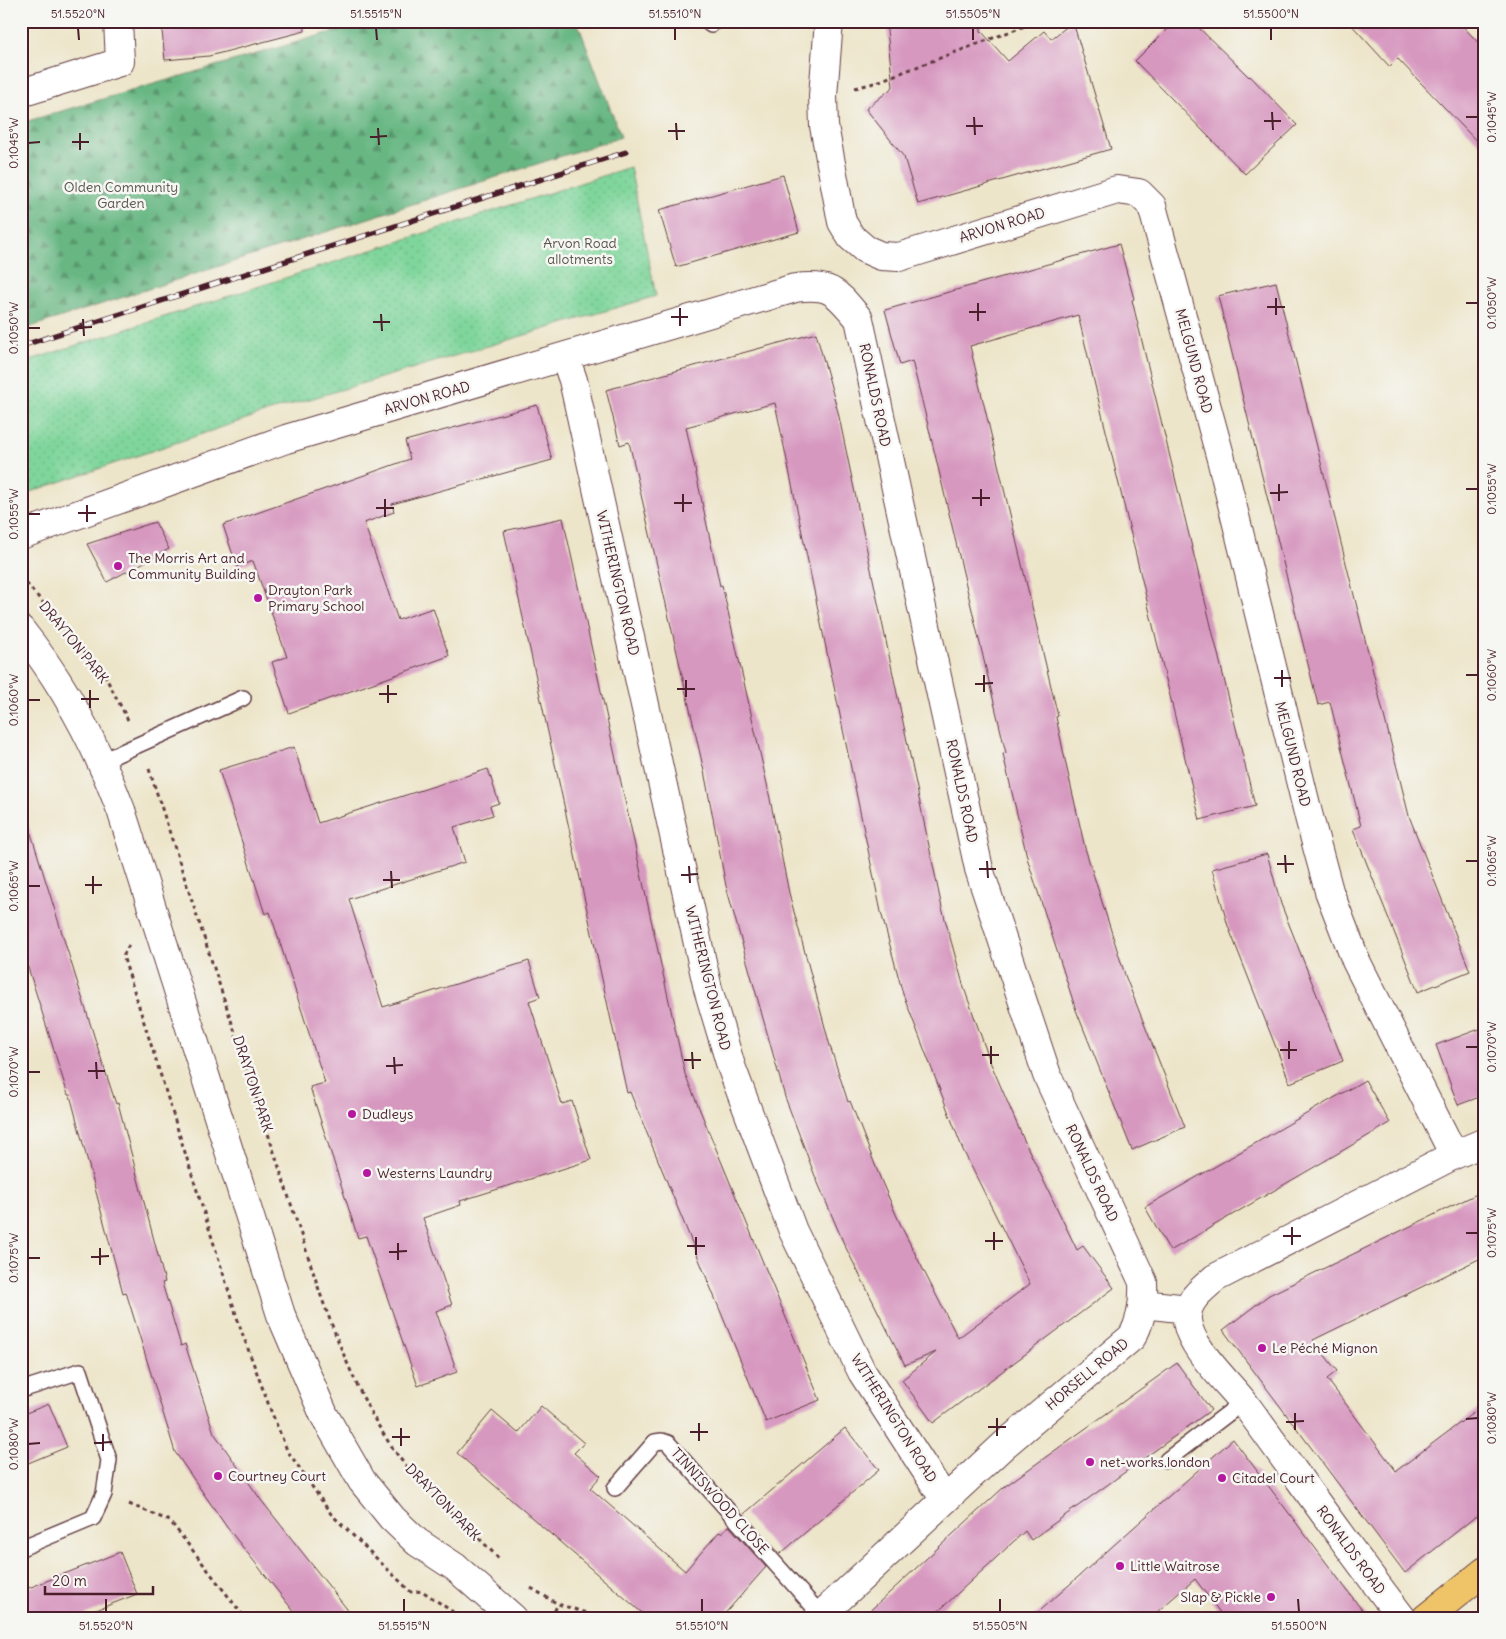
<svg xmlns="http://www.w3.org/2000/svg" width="1506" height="1639" viewBox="0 0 1506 1639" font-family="Delius,sans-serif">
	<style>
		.forest { fill: url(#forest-firs); stroke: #586b57 }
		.garden { fill: url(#garden-dots); stroke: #647a63 }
		.building { fill: #d798c0; fill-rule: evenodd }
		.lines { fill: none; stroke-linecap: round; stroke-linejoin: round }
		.lane-casing { stroke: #623d43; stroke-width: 18 }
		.street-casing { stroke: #623d43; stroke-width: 30 }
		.highway-casing { stroke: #623d43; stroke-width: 30 }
		.path { stroke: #623d43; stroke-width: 3; stroke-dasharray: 4 4; stroke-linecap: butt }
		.lane { stroke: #fff; stroke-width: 15 }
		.street { stroke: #fff; stroke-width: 28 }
		.highway { stroke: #efc469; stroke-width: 28 }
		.rail-casing { stroke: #4a1f2b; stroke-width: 5.5 }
		.rail { stroke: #f6f6f2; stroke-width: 4; stroke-dasharray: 11; stroke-linecap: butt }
		.ticks { fill: none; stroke: #4a1f2b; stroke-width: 2 }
		.poi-dot { fill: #b5179e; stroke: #f6f6f2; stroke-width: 2 }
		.labels { text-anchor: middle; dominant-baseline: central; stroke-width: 5; stroke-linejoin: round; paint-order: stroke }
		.park-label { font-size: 14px; fill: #5a564d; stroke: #f6f6f2 }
		.street-label { font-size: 14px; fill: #4a1f2b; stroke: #f6f6f2 }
		.poi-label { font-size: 14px; fill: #4a1f2b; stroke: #f6f6f2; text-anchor: start }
		.neatline { fill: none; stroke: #4a1f2b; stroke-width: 2 }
		.ticks-label { font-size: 12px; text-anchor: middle; fill: #4a1f2b }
	</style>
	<defs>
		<pattern id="forest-firs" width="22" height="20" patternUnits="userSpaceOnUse" patternTransform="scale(1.25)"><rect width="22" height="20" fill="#67b783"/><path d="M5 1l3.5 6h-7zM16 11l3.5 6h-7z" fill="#57946b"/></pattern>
		<pattern id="garden-dots" width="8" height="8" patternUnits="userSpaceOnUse" patternTransform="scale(1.25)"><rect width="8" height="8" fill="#7fd69b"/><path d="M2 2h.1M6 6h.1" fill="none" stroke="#6fb786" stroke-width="1.8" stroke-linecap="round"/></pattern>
	</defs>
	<rect width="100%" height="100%" fill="#f6f6f2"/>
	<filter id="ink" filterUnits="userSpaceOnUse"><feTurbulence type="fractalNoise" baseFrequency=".02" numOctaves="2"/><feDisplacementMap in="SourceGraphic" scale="10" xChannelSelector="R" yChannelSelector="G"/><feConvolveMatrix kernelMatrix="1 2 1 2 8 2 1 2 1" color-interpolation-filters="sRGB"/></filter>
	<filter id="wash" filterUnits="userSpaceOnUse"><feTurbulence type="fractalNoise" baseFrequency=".0096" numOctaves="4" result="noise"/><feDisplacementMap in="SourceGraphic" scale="20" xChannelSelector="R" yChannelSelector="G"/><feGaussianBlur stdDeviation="1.12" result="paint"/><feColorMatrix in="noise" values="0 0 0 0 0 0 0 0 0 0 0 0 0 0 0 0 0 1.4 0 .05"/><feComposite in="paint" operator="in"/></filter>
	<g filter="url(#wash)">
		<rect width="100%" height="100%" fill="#ede5c9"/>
		<!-- forest -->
		<path class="forest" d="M369,21H577L621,137L21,330V123Z"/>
		<!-- garden -->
		<path class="garden" d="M630,167L656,296L273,410L21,495V363Z"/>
		<g id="blocks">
			<!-- building -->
			<path class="building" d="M161,21H304L305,31L209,56L165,60Z
				M886,21H981V31L1008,61L1044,31L1051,39L1073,22L1111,149L918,204L904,157L866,109L893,87Z
				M1175,21H1192L1249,77L1250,76L1297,125L1245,174L1135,61Z
				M1348,21H1458L1485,50V150L1398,59L1390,67Z
				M783,175L799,232L676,267L659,210Z
				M1119,244L1134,299L1132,300L1160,416L1255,806L1200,820L1078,315L970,346L1058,716L1056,717L1067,769L1085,848L1126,978L1185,1127L1132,1150L1076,1010L1028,861L1003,754L1006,753L928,425L912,361L900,365L885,310Z
				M1276,282L1409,816L1470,971L1418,992L1353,829L1361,826L1330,702L1318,705L1218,296Z
				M816,333L838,412L942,908L964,988L991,1064L1023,1138L1077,1250L1083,1246L1114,1288L933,1423L902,1380L936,1352L905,1365L844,1244L815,1176L785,1097L726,886L704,771L629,442L620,445L606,390ZM775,403L881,912L903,994L963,1150L1030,1284L958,1338L902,1228L881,1180L850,1101L848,1102L830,1046L789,893L767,784L722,585L720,586L686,427Z
				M537,405L552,460L392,504L394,512L364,523L398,620L433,608L449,656L289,713L272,662L287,657L253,561L237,567L223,525L410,459L405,441Z
				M563,518L685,1074L820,1400L766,1422L630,1092L627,1093L504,531Z
				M155,522L169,549L107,582L87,544Z
				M294,747L318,823L488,769L499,803L490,806L493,815L454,827L465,862L349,899L383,1007L529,961L540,997L529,1001L562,1104L572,1101L591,1160L460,1201L461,1205L423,1218L452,1305L436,1311L457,1372L418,1386L366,1236L358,1238L310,1087L325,1083L270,912L265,914L219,770Z
				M28,824L100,1055L116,1104L118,1103L165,1282L162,1283L181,1346L185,1344L214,1433L261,1500L354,1618H299L226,1526L175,1452L126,1292L123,1293L70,1095H68L21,945V825Z
				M1267,854L1281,904L1343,1061L1290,1083L1228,926L1212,869Z
				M1485,1027V1095L1458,1105L1436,1045Z
				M1365,1080L1390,1123L1170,1251L1145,1207Z
				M1485,1190V1256L1313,1340L1337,1371L1327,1379L1396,1471L1485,1404V1509L1405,1573L1223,1330L1269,1295Z
				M1177,1363L1211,1410L1031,1540L1025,1531L931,1618H862L1004,1487Z
				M49,1404L67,1447L21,1466V1415Z
				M541,1406L584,1443L574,1453L601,1476L590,1488L685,1571L719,1532L721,1533L729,1526L766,1567L721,1618H648L457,1453L492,1411L518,1433Z
				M845,1428L879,1470L780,1554L744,1514Z
				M1233,1439L1368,1618H1224L1195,1579L1150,1618H1032Z
				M120,1552L137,1594L76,1618H21V1591Z"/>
		</g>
	</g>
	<g filter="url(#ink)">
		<use href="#blocks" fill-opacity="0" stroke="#623d43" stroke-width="1"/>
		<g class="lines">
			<defs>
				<path id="lane" d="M706,21L711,25
					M102,761L243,698
					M21,1390L80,1371L109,1460L104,1494L93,1518L21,1548
					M1167,1460L1243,1402
					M615,1488L655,1442L662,1441L668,1443L821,1615"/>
				<path id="street" d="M829,21L823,96L824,126L842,222L851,237L865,249L881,256L899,257L1117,190L1139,193L1152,206L1221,459L1309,817L1329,891L1356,961L1454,1155
					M21,93L120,62L118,21
					M565,357L573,380L708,989L731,1066L793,1231L862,1372L945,1500
					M21,535L286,439L795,288C832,283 837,293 859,319L979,869L1047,1075L1143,1282C1144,1302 1142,1320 1132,1337L1004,1445L818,1618
					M21,630C65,685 96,744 121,810L281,1315L324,1415L362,1481L392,1518L417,1542L455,1567L513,1618
					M1143,1304L1188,1309
					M1402,1618C1348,1548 1297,1475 1245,1404C1228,1382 1189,1347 1187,1320C1186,1300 1202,1290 1215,1278L1454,1155L1485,1142"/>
				<path id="highway" d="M1426,1618L1485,1571"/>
			</defs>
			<!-- lane casing -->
			<use href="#lane" class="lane-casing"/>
			<!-- street casing -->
			<use href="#street" class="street-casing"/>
			<!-- highway casing -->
			<use href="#highway" class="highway-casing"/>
			<!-- path -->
			<path class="path" d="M855,88L874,83L1038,21
				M21,577L45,605
				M57,620L104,674L128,720
				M149,769L322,1299C344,1357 366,1415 405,1465C433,1499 469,1526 499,1559
				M129,945L123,956L130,978L241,1330L271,1411L287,1450L331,1514L411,1592L422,1591L453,1612
				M129,1504L170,1521L245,1618
				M531,1588L558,1604L602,1618
				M551,1618L558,1604"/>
			<!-- lane -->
			<use href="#lane" class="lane"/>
			<!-- street -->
			<use href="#street" class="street"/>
			<!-- highway -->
			<use href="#highway" class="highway"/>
			<defs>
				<path id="rail" d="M21,346L626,152"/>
			</defs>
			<!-- rail casing -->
			<use href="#rail" class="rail-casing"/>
			<!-- rail -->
			<use href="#rail" class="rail"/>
		</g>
	</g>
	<!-- ticks -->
	<path class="ticks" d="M78,28L79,40M376,28L377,40M675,28V40M973,28V40M1271,28V40M1272,112L1273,130M974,117L975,135M1466,117H1478M1264,121H1281M676,123L677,140M966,126H983M378,128L379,145M668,131H685M80,133V150M370,137L387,136M72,142H89M28,143L40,142M1276,298V315M978,303V321M1466,303H1478M1267,307H1285M680,308V326M969,312H986M381,314L382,331M671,317H688M83,319L84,336M373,322H390M28,328H40M75,328L92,327M1279,484V501M981,489V506M1466,489H1478M1270,493L1288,492M683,494V512M972,498H990M385,499V517M674,503H692M87,505V522M376,508H394M78,513H96M28,514H40M1282,670V687M984,675V692M1466,675H1478M1274,678H1291M686,680V697M975,684L993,683M388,685V703M677,689H695M90,690V708M379,694H397M81,699H99M28,700H40M1285,855L1286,873M987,861L988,878M1466,861H1478M1277,864H1294M689,866L690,883M979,869H996M391,871L392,888M681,875L698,874M93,876V894M383,880H400M85,885H102M28,886H40M1289,1041V1059M991,1046V1064M1466,1047H1478M1280,1050H1297M692,1052L693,1069M982,1055H999M394,1057L395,1074M684,1060H701M96,1062L97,1079M386,1066L403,1065M88,1071H105M28,1072H40M1292,1227V1245M994,1232V1250M1466,1233H1478M1283,1236H1301M696,1237V1255M985,1241H1003M398,1243V1260M687,1246H705M100,1248V1265M389,1252L407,1251M91,1257L109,1256M28,1258H40M1295,1413V1430M997,1418V1436M1466,1419L1478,1418M1286,1422L1304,1421M699,1423V1441M988,1427H1006M401,1428V1446M690,1432H708M103,1434V1451M392,1437H410M94,1443L112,1442M28,1444L40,1443M106,1599V1612M404,1599V1612M702,1599V1612M1000,1599V1612M1298,1599L1299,1612"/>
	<!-- markers -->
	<g class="poi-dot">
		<circle cx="118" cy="566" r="5"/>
		<circle cx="258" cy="598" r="5"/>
		<circle cx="352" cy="1114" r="5"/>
		<circle cx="367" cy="1173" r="5"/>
		<circle cx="1262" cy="1348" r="5"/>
		<circle cx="1090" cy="1462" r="5"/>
		<circle cx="218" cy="1476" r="5"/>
		<circle cx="1222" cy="1478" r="5"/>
		<circle cx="1120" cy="1566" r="5"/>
		<circle cx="1271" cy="1597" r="5"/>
	</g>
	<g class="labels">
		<!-- park labels -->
		<g class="park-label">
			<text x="121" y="187">Olden Community<tspan x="121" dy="16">Garden</tspan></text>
			<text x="580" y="243">Arvon Road<tspan x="580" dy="16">allotments</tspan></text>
		</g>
		<!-- street labels -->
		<g class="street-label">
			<text transform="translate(1002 225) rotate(-17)">ARVON ROAD</text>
			<text transform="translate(1194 361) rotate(75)">MELGUND ROAD</text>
			<text transform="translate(875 395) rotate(78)">RONALDS ROAD</text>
			<text transform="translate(427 398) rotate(-16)">ARVON ROAD</text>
			<text transform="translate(618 583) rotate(77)">WITHERINGTON ROAD</text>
			<text transform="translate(74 642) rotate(51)">DRAYTON PARK</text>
			<text transform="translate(1293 754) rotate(76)">MELGUND ROAD</text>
			<text transform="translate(962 791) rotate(78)">RONALDS ROAD</text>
			<text transform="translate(708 978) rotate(76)">WITHERINGTON ROAD</text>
			<text transform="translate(253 1084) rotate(72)">DRAYTON PARK</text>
			<text transform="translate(1092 1173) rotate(65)">RONALDS ROAD</text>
			<text transform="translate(1087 1374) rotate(-40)">HORSELL ROAD</text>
			<text transform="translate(894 1418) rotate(58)">WITHERINGTON ROAD</text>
			<text transform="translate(720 1501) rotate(48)">TINNISWOOD CLOSE</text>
			<text transform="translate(443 1502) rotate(46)">DRAYTON PARK</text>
			<text transform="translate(1351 1550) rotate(54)">RONALDS ROAD</text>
		</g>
		<!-- poi labels -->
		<g class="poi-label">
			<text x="128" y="558">The Morris Art and<tspan x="128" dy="16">Community Building</tspan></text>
			<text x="268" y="590">Drayton Park<tspan x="268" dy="16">Primary School</tspan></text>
			<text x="362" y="1114">Dudleys</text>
			<text x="377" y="1173">Westerns Laundry</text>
			<text x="1272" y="1348">Le Péché Mignon</text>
			<text x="1100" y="1462">net-works.london</text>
			<text x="228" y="1476">Courtney Court</text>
			<text x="1232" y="1478">Citadel Court</text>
			<text x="1130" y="1566">Little Waitrose</text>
			<text x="1261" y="1597" text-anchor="end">Slap &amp; Pickle</text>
		</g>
	</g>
	<!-- margin -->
	<rect width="1506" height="1639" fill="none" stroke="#f6f6f2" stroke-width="55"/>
	<!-- scale -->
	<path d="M45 1586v8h108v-8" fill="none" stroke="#4a1f2b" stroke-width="2.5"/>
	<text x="52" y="1586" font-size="15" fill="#4a1f2b" stroke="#f6f6f2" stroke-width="4" paint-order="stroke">20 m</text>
	<rect x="28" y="28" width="1450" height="1584" class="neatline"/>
	<g class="ticks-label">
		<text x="78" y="18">51.5520°N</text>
		<text x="376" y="18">51.5515°N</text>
		<text x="675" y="18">51.5510°N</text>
		<text x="973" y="18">51.5505°N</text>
		<text x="1271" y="18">51.5500°N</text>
		<text transform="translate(1492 117) rotate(-90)" y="4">0.1045°W</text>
		<text transform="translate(14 143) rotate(-90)" y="4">0.1045°W</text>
		<text transform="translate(1492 303) rotate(-90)" y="4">0.1050°W</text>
		<text transform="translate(14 328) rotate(-90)" y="4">0.1050°W</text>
		<text transform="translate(1492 489) rotate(-90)" y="4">0.1055°W</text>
		<text transform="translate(14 514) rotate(-90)" y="4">0.1055°W</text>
		<text transform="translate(1492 675) rotate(-90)" y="4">0.1060°W</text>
		<text transform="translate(14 700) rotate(-90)" y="4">0.1060°W</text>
		<text transform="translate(1492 861) rotate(-90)" y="4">0.1065°W</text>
		<text transform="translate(14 886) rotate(-90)" y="4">0.1065°W</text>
		<text transform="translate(1492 1047) rotate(-90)" y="4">0.1070°W</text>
		<text transform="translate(14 1072) rotate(-90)" y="4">0.1070°W</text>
		<text transform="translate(1492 1233) rotate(-90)" y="4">0.1075°W</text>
		<text transform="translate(14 1258) rotate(-90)" y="4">0.1075°W</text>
		<text transform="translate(1492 1418) rotate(-90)" y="4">0.1080°W</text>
		<text transform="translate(14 1444) rotate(-90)" y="4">0.1080°W</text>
		<text x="106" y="1630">51.5520°N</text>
		<text x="404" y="1630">51.5515°N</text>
		<text x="702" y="1630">51.5510°N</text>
		<text x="1000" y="1630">51.5505°N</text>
		<text x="1299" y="1630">51.5500°N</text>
	</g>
</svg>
